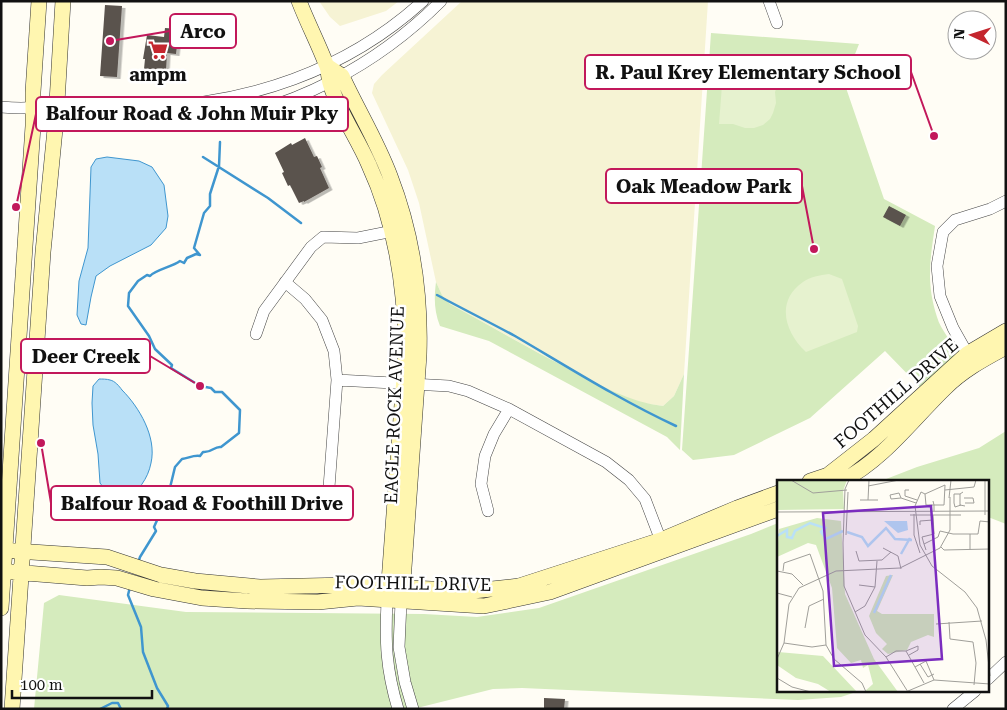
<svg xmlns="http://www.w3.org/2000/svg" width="1007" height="710" viewBox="0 0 1007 710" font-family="'Roboto Serif',serif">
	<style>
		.farmland { fill: #f6f3d4 }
		.green { fill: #d5ebbd }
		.pitch { fill: #e6f2cf }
		.water { fill: #b9e0f7; stroke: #3f96cf }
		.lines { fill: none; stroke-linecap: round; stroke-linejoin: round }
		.stream { stroke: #3f96cf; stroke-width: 2.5 }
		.building { fill: #5a524d; filter: url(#shadow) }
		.street-casing { stroke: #444; stroke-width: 12 }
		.secondary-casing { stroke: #333; stroke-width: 16 }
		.street { stroke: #fff; stroke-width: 11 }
		.secondary { stroke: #fff6b0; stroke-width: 15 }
		.labels { text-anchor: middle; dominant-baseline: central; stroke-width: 5; stroke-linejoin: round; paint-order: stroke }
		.poi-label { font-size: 18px; font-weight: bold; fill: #111; stroke: #fff }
		.street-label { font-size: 18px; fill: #111; stroke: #fff }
		.inset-river { fill: none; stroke: #b9e0f7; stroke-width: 2.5 }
		.inset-road { fill: none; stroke: #a09f9a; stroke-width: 1 }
		.view { fill: #7b2cbf; fill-opacity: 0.15; stroke: #7b2cbf; stroke-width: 2.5 }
		.inset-edge { fill: none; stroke: #111; stroke-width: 2.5 }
		.leader { fill: none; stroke: #c2185b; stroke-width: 2 }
		.callout-dot { fill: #c2185b; stroke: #fff; stroke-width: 2 }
		.callout { fill: #fff; stroke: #c2185b; stroke-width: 2 }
		.callout-label { font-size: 19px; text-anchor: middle; font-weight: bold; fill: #111 }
	</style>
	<defs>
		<filter id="shadow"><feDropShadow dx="3.5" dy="2" stdDeviation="0" flood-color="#0004"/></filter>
	</defs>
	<rect width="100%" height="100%" fill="#fffdf5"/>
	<!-- farmland -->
	<path class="farmland" d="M319,1H399L386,11L340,26L330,17Z
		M462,1H708L684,374L674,396L663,406L643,403L621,396L559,364L450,304L442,295L436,282L419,203L408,170L372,93L374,84L382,75Z"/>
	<!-- green -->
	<path class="green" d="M711,33L859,44L844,82L884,199L935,226C930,260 926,283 937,317C941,332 957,344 953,359L920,387L885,351L810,418L734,455L693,460L682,450Z
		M436,282L442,295L450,304C490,326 530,349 571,370C602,386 629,402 663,406L674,396L684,374L680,450L667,437L489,341L440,326C434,311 434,298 436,282Z
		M1006,431V524L988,517V481H881L917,467L979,448Z
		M778,523V691H859L841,697L798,700L522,688L493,689L413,709H34L44,603L59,595L186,612L424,614L477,617L539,608L751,534Z"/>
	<!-- pitch -->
	<path class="pitch" d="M723,72L781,75L775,92L776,103L773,113L770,119L763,125L754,128H745L733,124H719Z
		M829,274L842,279L858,326L857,332L806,352C785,333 775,301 803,282C810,277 820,275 829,274Z"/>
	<!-- water -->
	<path class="water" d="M107,157L139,161L152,167L164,185L168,216L166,228L151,245L110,266L96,276L91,297L86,325L81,324L77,315L79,281L88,248L91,167L96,159Z
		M99,379C102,379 107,379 110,380C115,381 119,386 122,390C139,407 157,437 151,463C148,479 138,491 126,501H120L114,492L103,487L100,483L98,454L93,425L92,403L93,386Z"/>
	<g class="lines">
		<!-- stream -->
		<path class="stream" d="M203,157L268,198L301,223
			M437,295C463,309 489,322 515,336C568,367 620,400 676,426
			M138,563L140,557L156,531L154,527L168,496L175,467L182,459C189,458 193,455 200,456L203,452C212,453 214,446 221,447L239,433L240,410L222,392H215L211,388L200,386L171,368L172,365L155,349L149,336L128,306L129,293L138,281L147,275L150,276C155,270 172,267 180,261L184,263L187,258L196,254L200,255L194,248L204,213L210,206V194L219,166L220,142
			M130,587L128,595L141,627L143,652L157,688L168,706L167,709
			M100,709L112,703H118L121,709"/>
	</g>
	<!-- building -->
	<path class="building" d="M105,5L122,6L117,77L100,76Z
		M165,28L179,29L176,54L167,53L166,71L144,69L145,59H143L147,35L164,37Z
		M305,138L314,157L317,156L322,167L320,168L329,188L304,202V201L299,203L290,185L288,186L282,173L284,172L275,153L291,143L292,145Z
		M889,206L906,215L900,226L883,217Z
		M544,698L565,699L564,709H544Z"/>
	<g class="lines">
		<defs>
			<path id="street" d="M769,1L777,23
				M1,107C12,108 24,109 35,107C43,106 50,103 58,102C66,102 76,104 84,105C104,106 125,108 145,107C248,104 346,71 423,1
				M33,108C41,112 49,117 57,119C77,125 101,123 121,124C149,125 177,127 205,122C294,109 377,65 441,1
				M256,334L264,311L311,247L323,237L358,238L398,230
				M971,360L953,328L940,296L937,266L943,232L955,220L990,209L1006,201
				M337,380L449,386L468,391L509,409L606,462L629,480L645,499L663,546
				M488,511L481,484L485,456L494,434L509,409
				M261,512L319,511L328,501L337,380L334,351L322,320L305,299L285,282
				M387,601C385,642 386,669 398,709
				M401,602L399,647L405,682L413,709
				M988,679L1006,662
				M953,709L975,691"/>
			<path id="secondary" d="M299,1C307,22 318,43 326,64C329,70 328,76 330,83C338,111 357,137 369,165C396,223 405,286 406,350L388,596
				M327,66L342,76C357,109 377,141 390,176C412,233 421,295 419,355L402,596
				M810,481L828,475L874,439L967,354L1006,331
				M842,481C884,459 912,420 945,388C963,370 984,359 1006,347
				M1,550L107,557L161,575L195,581L260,587L348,585L473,591L519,586L661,540L737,508L778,493
				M1,571L87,578L101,577L117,578L154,589L202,598L247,601L318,602L358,598L484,606L550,592L778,509
				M1,608L33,126V92L39,1
				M12,709L43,252L56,119L63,1"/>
		</defs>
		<!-- street casing -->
		<use href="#street" class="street-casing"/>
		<!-- secondary casing -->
		<use href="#secondary" class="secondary-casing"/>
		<!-- street -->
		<use href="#street" class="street"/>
		<!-- secondary -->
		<use href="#secondary" class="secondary"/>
	</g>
	<!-- icons -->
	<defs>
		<symbol id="supermarket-bare" viewBox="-9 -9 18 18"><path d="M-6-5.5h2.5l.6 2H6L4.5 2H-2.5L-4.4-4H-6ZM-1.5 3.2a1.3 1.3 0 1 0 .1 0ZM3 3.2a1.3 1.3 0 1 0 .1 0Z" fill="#c4262e" stroke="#fff" stroke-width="2.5" paint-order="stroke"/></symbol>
	</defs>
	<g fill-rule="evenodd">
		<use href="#supermarket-bare" x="144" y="36" width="28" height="28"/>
	</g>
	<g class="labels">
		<!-- poi labels -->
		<g class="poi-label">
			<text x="158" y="74">ampm</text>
		</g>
		<!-- street labels -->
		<g class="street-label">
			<text transform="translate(896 393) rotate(-41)">FOOTHILL DRIVE</text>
			<text transform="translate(394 405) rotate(-88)">EAGLE ROCK AVENUE</text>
			<text transform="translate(413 583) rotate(1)">FOOTHILL DRIVE</text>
		</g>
	</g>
	<!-- overview -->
	<g transform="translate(777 480)">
		<rect width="212" height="212" fill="#fffdf5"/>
		<path d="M0,0H70L66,11L67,29L0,30ZM40,38L64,41L68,114L97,179L121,212H87L96,204L91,185L86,188L84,180L74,183L60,168L55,108L39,65L31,63L0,77L2,49ZM116,95L100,131L105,134H157V157L151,155L134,162L130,170L111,174L105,169L110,164L99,153L92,136L109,96ZM1,172L46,176L80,212H54L41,204L19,198L0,185Z" fill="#d5ebbd"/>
		<path d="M107,41H130L131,50L121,53Z" fill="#b9e0f7"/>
		<path class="inset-river" d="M70,52L85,57L91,66L109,48L118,59L135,60M0,56L10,50V57L15,58L18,51L33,43L48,48L44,52L49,59L66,51M124,74L133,58M97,133L114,95"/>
		<path class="inset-road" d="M14,0L36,13L70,10M72,0L68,9L66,63L67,106L88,155L109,177L131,212M208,0V35M91,6L122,0M132,10H128V16L140,20M168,10L197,7L199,0M186,12L183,14V25L188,26M148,14L144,12L138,26L143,65L155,86L188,112L200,128L209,160L213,196M183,14H177V23L178,27L184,25M124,18L114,19L113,15L122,13L124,18L139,23M172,18L174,0M187,18H196L197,23H188M83,20H101M91,20L92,0M156,21L157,25H167L168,5L148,14L149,25H157V31M0,32L213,31M137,34V55L143,73M133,35H184M143,45V41L156,40M69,55L71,12M147,64L145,57L157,54L156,35M164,67L167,70L213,69M106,68L121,76L124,89M149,70L147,64L161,57L163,51L176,54H201L203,41L213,42M193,70V54M79,71L82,81L105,80L114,72M0,91L15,94L26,105M6,91L7,83L33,74L46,111L49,165L57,179L85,203L89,212M82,105L98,107M0,113L15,117M78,132L88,126L98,107L100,81M172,142L173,159L196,162L199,183L197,205M159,144L205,141M28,148L32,126L47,119M7,163L35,167L49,165M129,171L141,166V170L132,175M109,177L119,171H129L147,203M0,179L7,163L12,124L22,108L59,91L123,88L163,68L173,50V17M143,184L151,197L157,194M138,187L149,181L157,200M0,198L15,207L34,212M131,211L157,200L213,204"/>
		<path class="view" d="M154,26L165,179L57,186L46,33Z"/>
		<rect width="212" height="212" class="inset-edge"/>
	</g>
	<!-- callouts -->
	<path class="leader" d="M110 41L170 31M934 136L911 72M16 207L36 114M814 249L802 186M200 386L150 356M41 443L51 503"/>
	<g class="callout-dot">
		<circle cx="110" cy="41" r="5"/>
		<circle cx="934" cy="136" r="5"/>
		<circle cx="16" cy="207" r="5"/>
		<circle cx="814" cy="249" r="5"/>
		<circle cx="200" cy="386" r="5"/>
		<circle cx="41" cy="443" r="5"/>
	</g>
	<g class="callout">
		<rect x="170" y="14" width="66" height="34" rx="5"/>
		<rect x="585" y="55" width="326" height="34" rx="5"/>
		<rect x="36" y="97" width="312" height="34" rx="5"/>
		<rect x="606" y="169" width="196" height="34" rx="5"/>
		<rect x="21" y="339" width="129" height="34" rx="5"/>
		<rect x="51" y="486" width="302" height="34" rx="5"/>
	</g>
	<g class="callout-label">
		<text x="203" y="38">Arco</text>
		<text x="748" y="79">R. Paul Krey Elementary School</text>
		<text x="192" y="120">Balfour Road &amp; John Muir Pky</text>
		<text x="704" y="193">Oak Meadow Park</text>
		<text x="86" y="363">Deer Creek</text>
		<text x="202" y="510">Balfour Road &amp; Foothill Drive</text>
	</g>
	<!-- border -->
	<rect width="1007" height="710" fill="none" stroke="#111111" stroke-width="5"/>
	<!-- north arrow -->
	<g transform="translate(972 35) rotate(274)"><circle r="24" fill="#ffffff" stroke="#a0a0a0"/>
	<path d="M0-4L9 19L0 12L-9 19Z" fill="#c4262e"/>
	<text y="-8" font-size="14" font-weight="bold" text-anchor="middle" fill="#111111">N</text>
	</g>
	<!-- scale -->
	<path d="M12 690v8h140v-8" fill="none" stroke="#111111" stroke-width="2.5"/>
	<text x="20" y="690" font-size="15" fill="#111111" stroke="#ffffff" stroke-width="4" paint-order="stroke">100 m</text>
</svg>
